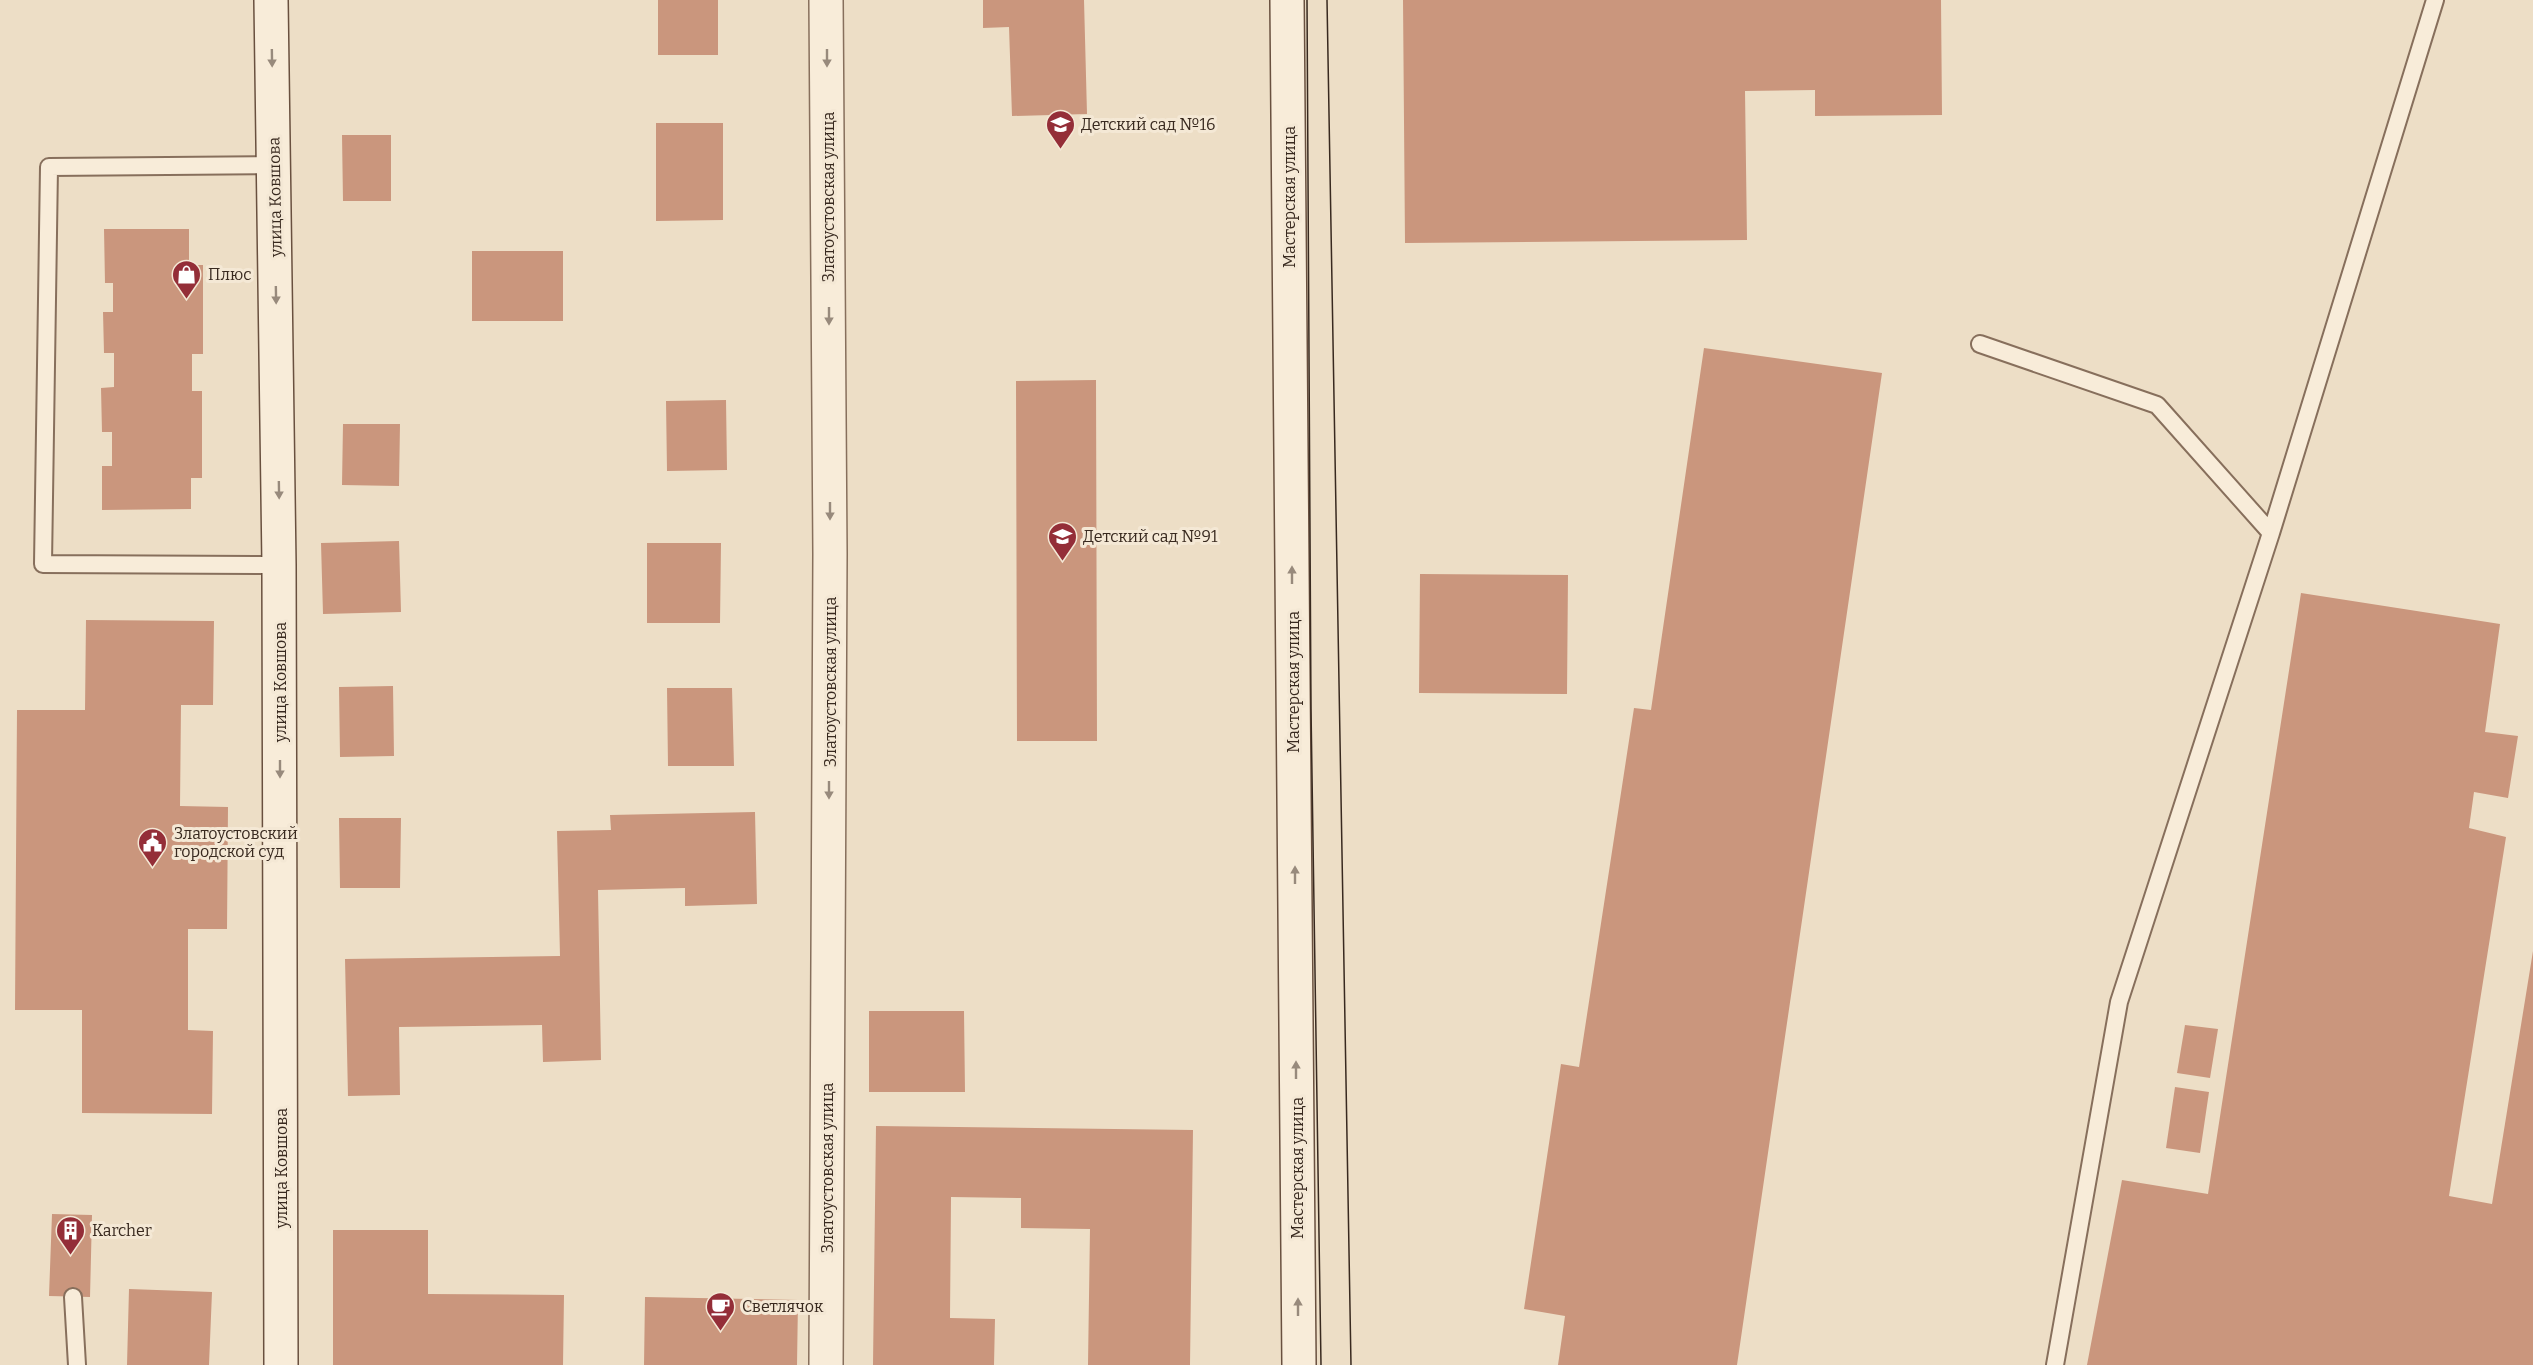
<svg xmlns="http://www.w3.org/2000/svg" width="2533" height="1365" viewBox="0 0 2533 1365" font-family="Bitter,serif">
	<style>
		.building { fill: #ca967d }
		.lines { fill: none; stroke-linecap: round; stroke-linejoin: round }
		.service-casing { stroke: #876f5c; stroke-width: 20 }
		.tertiary-casing { stroke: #876f5c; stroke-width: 36 }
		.secondary-casing { stroke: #69503f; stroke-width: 36 }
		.service { stroke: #f8ecd9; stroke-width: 16 }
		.tertiary { stroke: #f8ecd9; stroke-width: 33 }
		.secondary { stroke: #f8ecd9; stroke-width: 33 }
		.tram { stroke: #38291f; stroke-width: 1.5 }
		.oneway { fill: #988a7c }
		.labels { text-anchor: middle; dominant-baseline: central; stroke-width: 6; stroke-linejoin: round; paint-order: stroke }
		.poi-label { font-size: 16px; fill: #38291f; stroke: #f4e8d5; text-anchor: start }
		.street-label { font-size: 16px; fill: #38291f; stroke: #f4e8d5 }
	</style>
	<rect width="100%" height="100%" fill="#eddec6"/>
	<!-- building -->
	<path class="building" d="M658,0H718V55H658Z
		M983,0H1084L1087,114L1012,116L1009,27L983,28Z
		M1403,0H1941L1942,115L1815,116V90L1745,91L1747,240L1405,243Z
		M656,123H723V220L656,221Z
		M342,135H391V201H343Z
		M104,229H189V265H203V354H192V391H202V478H191V509L102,510V466H112V432H102L101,388L114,387V353H104L103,312H113V283H105Z
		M472,251H563V321H472Z
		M1704,348L1882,373L1737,1365H1558L1565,1316L1524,1309L1561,1064L1579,1067L1634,708L1651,710Z
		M1096,380L1097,741H1017L1016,381Z
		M726,400L727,470L667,471L666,401Z
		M343,424H400L399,486L342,485Z
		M399,541L401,612L323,614L321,543Z
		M647,543H721L720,623H647Z
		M1420,574L1568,575L1567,694L1419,693Z
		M2301,593L2500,624L2485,732L2518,736L2508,798L2474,792L2469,828L2506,837L2449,1196L2492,1204L2533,951V1365H2087L2122,1180L2208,1194Z
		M86,620L214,621L213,705H181L180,806L228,807L227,929H188V1030L213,1031L212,1114L82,1113V1010H15L17,710H85Z
		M393,686L394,756L340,757L339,687Z
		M667,688H732L734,766H668Z
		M755,812L757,904L685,906V888L598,890L601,1060L543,1062L542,1025L399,1027L400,1095L348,1096L345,959L560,956L557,831L611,830L610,815Z
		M339,818H401L400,888H340Z
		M869,1011H964L965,1092H869Z
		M2185,1025L2218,1029L2210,1078L2177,1073Z
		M2175,1087L2209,1092L2200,1153L2166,1148Z
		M876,1126L1193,1130L1190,1365H1088L1090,1229L1021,1228V1198L951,1197L950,1318L995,1319L994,1365H873Z
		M52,1214L92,1215L90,1297L49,1296Z
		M333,1230H428V1294L564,1295L563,1365H333Z
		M129,1289L212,1292L209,1365H127Z
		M645,1297L798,1300L797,1365H644Z"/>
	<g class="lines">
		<defs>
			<path id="service" d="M274,165L49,167L43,564L279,565
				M1980,344L2157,405L2271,533L2119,1002L2055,1365
				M2271,533L2435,0
				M73,1297L77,1365"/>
			<path id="tertiary" d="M826,1365L830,554L826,0"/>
			<path id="secondary" d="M271,0L279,565L281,1365
				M1287,0L1299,1365"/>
		</defs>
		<!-- service casing -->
		<use href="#service" class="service-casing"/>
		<!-- tertiary casing -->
		<use href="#tertiary" class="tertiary-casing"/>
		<!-- secondary casing -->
		<use href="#secondary" class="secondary-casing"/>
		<!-- service -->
		<use href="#service" class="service"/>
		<!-- tertiary -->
		<use href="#tertiary" class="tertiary"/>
		<!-- secondary -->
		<use href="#secondary" class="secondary"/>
		<!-- tram -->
		<path class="tram" d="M1307,0L1311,709L1321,1365
			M1327,0L1351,1365"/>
	</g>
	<!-- one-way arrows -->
	<defs><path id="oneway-solid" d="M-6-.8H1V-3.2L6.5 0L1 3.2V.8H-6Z" transform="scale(1.5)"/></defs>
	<g class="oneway">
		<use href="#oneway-solid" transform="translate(272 58) rotate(89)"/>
		<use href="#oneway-solid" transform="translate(827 58) rotate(90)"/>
		<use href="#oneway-solid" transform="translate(276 295) rotate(89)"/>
		<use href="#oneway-solid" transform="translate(829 316) rotate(90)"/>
		<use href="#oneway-solid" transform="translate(279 490) rotate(89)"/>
		<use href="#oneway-solid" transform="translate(830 511) rotate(90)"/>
		<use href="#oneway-solid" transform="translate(1292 575) rotate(-90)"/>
		<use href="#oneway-solid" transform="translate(280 769) rotate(90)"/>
		<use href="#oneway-solid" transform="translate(829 790) rotate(90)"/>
		<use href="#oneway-solid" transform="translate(1295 875) rotate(-90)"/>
		<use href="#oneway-solid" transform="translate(1296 1070) rotate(-90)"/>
		<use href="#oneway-solid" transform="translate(1298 1307) rotate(-90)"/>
	</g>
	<!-- icons -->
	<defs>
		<symbol id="school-pin" viewBox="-11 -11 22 30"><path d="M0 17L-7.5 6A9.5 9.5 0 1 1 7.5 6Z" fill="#942e38" stroke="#f4e8d5"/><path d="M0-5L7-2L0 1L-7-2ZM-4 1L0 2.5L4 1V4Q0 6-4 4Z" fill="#fff"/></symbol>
		<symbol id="shop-pin" viewBox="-11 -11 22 30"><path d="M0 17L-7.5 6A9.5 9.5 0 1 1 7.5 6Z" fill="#942e38" stroke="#f4e8d5"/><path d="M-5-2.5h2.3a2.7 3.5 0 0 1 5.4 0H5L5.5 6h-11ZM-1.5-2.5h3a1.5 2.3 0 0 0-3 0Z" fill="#fff"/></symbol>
		<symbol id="civic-pin" viewBox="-11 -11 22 30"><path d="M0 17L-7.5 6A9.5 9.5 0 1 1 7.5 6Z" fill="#942e38" stroke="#f4e8d5"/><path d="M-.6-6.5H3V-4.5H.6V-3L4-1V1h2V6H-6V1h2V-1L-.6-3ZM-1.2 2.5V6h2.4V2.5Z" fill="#fff"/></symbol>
		<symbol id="building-pin" viewBox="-11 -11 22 30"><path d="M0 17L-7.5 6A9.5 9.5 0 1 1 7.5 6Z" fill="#942e38" stroke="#f4e8d5"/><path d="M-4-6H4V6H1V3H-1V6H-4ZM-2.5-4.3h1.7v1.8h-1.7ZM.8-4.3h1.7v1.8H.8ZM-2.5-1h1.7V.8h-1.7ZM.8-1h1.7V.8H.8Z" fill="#fff"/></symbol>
		<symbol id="cafe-pin" viewBox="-11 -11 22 30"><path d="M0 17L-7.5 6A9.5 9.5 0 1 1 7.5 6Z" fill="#942e38" stroke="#f4e8d5"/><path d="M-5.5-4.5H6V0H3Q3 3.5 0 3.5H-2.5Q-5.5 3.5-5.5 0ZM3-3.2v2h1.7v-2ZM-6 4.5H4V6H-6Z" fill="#fff"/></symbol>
	</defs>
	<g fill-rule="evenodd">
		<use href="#school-pin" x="1044" y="108" width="33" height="45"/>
		<use href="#shop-pin" x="170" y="258" width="33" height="45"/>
		<use href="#school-pin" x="1046" y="520" width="33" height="45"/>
		<use href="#civic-pin" x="136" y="826" width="33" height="45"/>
		<use href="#building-pin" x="54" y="1214" width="33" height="45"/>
		<use href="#cafe-pin" x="704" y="1290" width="33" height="45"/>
	</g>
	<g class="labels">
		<!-- poi labels -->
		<g class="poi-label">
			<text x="1081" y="124">Детский сад №16</text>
			<text x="208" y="274">Плюс</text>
			<text x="1083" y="536">Детский сад №91</text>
			<text x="174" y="833">Златоустовский<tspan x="174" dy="18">городской суд</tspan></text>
			<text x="92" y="1230">Karcher</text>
			<text x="742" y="1306">Светлячок</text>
		</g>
		<!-- street labels -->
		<g class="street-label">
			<text transform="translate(275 197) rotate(-91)">улица Ковшова</text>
			<text transform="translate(828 197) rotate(-90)">Златоустовская улица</text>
			<text transform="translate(1289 197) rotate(-90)">Мастерская улица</text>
			<text transform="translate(280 682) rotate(-90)">улица Ковшова</text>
			<text transform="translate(830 682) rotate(-90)">Златоустовская улица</text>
			<text transform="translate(1293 682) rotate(-90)">Мастерская улица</text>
			<text transform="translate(281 1168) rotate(-90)">улица Ковшова</text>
			<text transform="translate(827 1168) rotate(-90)">Златоустовская улица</text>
			<text transform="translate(1297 1168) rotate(-90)">Мастерская улица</text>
		</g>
	</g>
</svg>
